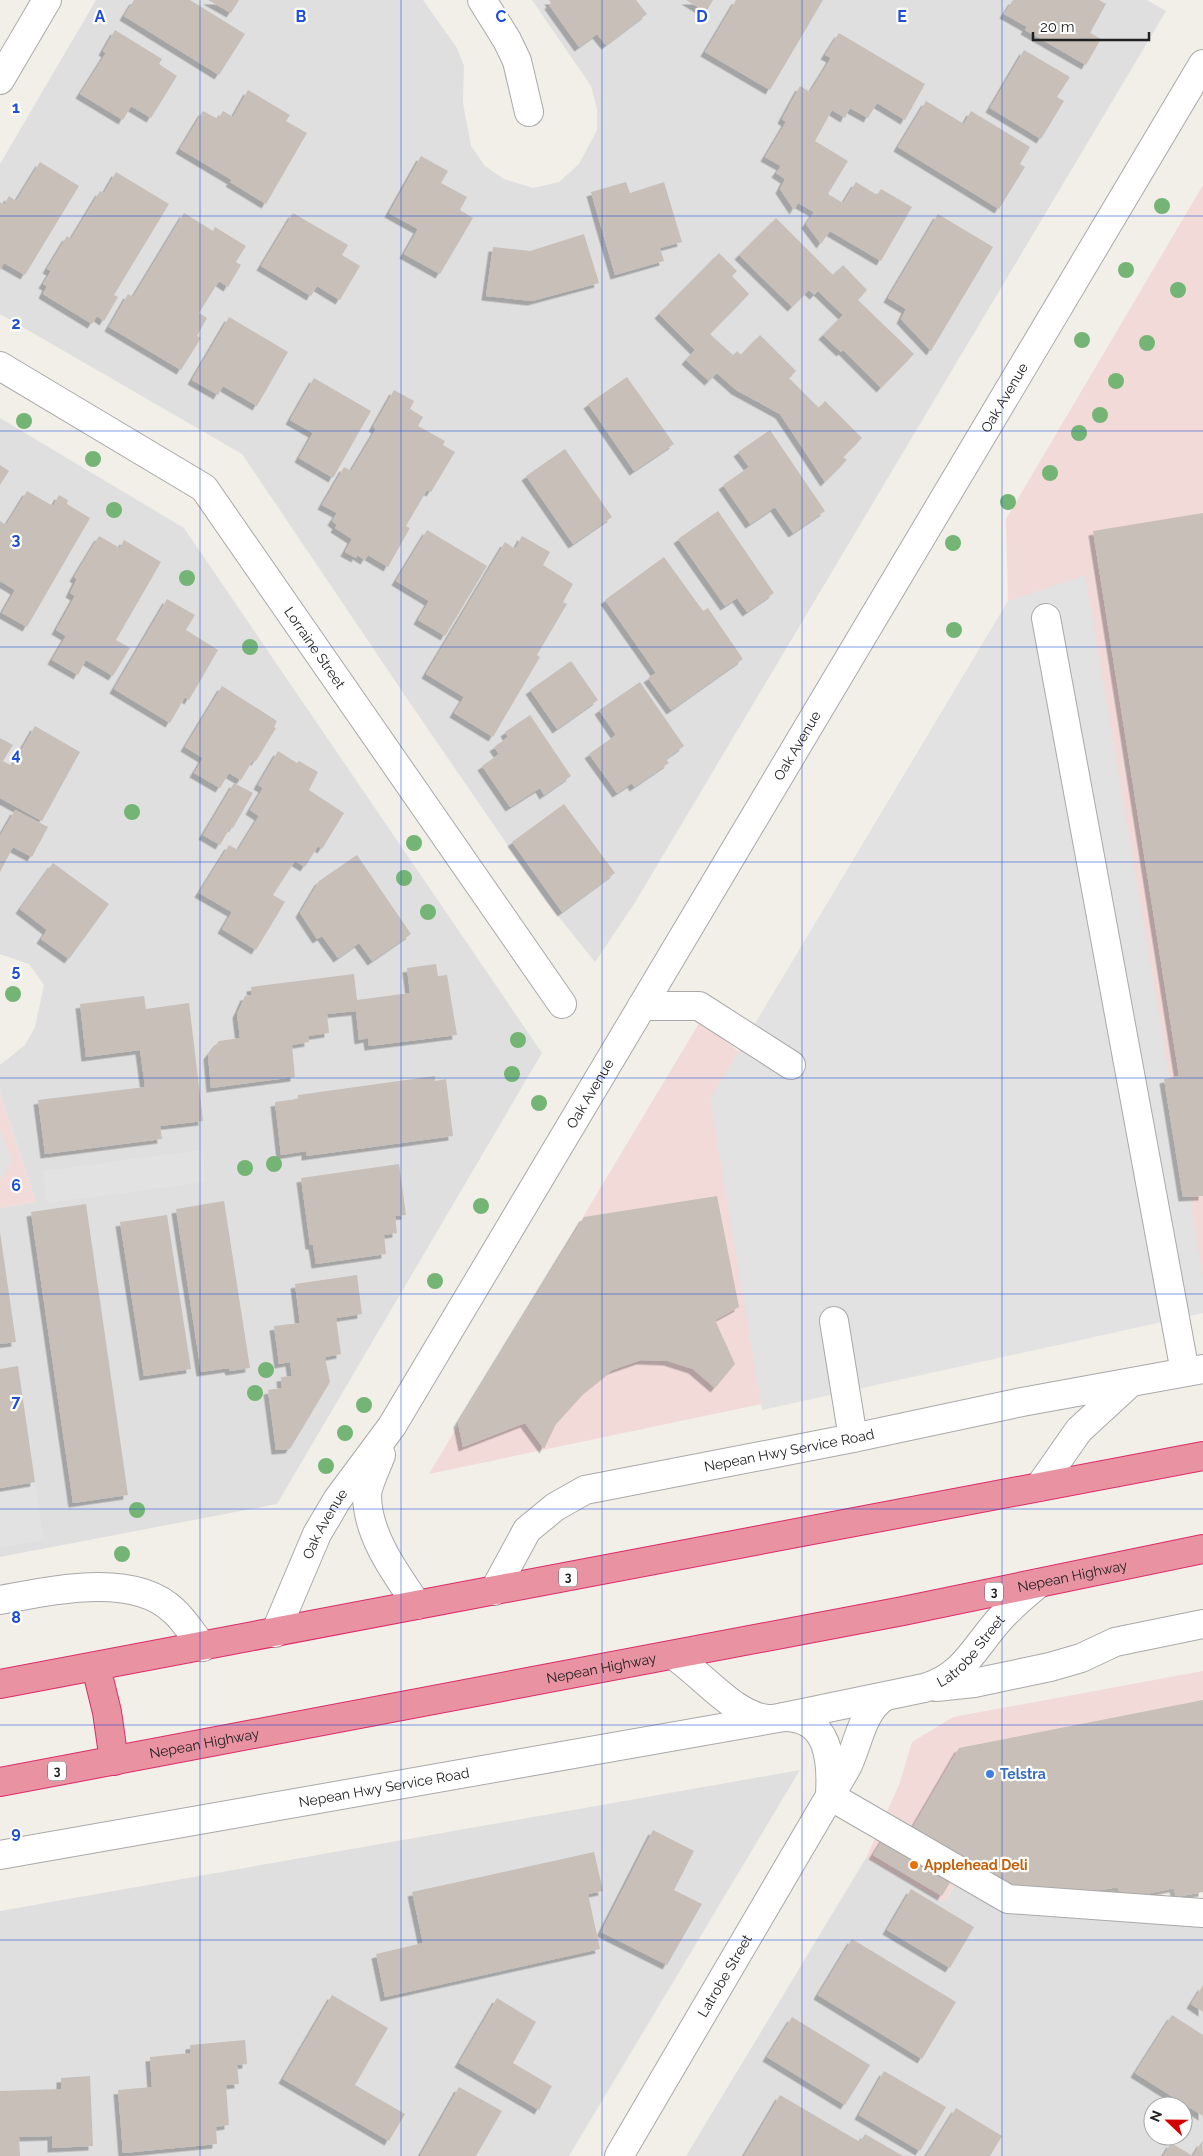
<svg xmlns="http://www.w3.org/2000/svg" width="1203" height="2156" viewBox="0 0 1203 2156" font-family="Raleway,sans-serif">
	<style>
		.residential { fill: #e0dfdf; fill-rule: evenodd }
		.commercial { fill: #f2dad9 }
		.parking { fill: #e2e2e2 }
		.building { fill: #c7bfb8; filter: url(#shadow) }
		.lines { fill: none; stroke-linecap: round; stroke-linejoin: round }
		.minor-casing { stroke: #a9a9a9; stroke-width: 30 }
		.highway-casing { stroke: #dc2a67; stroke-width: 30 }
		.minor { stroke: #fff; stroke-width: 28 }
		.highway { stroke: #e892a2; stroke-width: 28 }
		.tree { fill: #74b475 }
		.grid { fill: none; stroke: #1d4ed8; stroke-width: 1; stroke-opacity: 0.55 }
		.shop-dot { fill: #3f7fe0; stroke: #fff; stroke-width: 2 }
		.food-dot { fill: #e8710a; stroke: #fff; stroke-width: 2 }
		.labels { text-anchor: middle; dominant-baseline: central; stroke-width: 4.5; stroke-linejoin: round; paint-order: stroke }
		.shield { fill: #fff; stroke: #646464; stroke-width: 1 }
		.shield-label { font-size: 12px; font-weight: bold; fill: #222 }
		.street-label { font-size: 14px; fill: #222; stroke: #fff }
		.shop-label { font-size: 14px; font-weight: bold; fill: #366cbe; stroke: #fff; text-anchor: start }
		.food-label { font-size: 14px; font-weight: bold; fill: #c56008; stroke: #fff; text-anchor: start }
		.grid-label { font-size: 16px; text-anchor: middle; font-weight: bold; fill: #1d4ed8; stroke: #fff; stroke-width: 4.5; stroke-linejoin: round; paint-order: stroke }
	</style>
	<defs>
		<filter id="shadow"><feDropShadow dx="-4.5" dy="4.5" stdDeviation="0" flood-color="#0004"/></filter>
	</defs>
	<rect width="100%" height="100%" fill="#f2efe9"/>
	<!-- residential -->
	<path class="residential" d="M96,0H423L457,48L464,66L463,103L471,146L485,166L504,179L533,188L559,182L579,164L597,130V109L591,86L532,0H1147L1166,11L634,904L595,962L546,901L410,703L242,454L0,314V164Z
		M0,418L184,528L542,1053L277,1504L0,1557V1208L36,1202L0,1093V1065L25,1045L35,1027L44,985L29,964L0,954Z
		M800,1770L569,2156H0V1911Z
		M866,1858L944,1902L960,1877L1203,1921V2156H686ZM1153,2106H1183V2136H1153Z"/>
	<!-- commercial -->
	<path class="commercial" d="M1203,185V1311L429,1474L701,1020L738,1051L789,968L1008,601L1006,519Z
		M0,1093L36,1202L0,1208Z
		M1203,1671V1892L1176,1897L1174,1888L1121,1899L1118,1887L1066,1896L960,1877L944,1902L866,1858L899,1785L912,1742L953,1717Z"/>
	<!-- parking -->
	<path class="parking" d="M1085,575L1203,1277V1313L762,1410L710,1099L1008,601Z
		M0,1130L12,1161L0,1180Z
		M202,1150L206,1182L47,1203L43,1171Z
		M35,1482L44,1540L0,1547V1488Z"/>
	<!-- building -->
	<path class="building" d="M134,0H190L245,34L219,75L124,16Z
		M208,0H239L231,13Z
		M549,0H636L647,14L606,45L597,34L579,47L549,5L551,3Z
		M686,0H713L706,12Z
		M736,0H823L770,90L705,52Z
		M1013,0H1099L1106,4L1090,33L1101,39L1086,65L1025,30L1027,27L1004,14Z
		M115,30L162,59L159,64L177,76L151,118L131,106L123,120L80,94L106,53L103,51Z
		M839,33L925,84L905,120L877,103L868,118L850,108L845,118L832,110L815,141L848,161L828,194L843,203L856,182L877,195L881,189L912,207L881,261L830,231L821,244L806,224L814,212L798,203L794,210L780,189L785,179L776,173L781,166L765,157L786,122L782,119L800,86L810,92L831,58L825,55Z
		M1024,50L1070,77L1057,97L1064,101L1041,139L990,108Z
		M248,90L290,115L286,121L307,133L266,204L230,182L232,180L180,149L203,111L218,119L223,111L233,117Z
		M926,101L964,124L971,111L1030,147L1020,164L1025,167L999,209L898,147Z
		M421,156L448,171L441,183L467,197L460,210L473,218L440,274L404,254L418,229L389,213Z
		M40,162L79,186L25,275L4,263L0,270V202L4,205L9,196L16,201Z
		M116,172L169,204L114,295L118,297L104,321L97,316L92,324L43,294L47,286L43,284L51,271L47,269L67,236L71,239L100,191L104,193Z
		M626,182L630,193L664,182L682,242L660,248L664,261L615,275L591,192Z
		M184,213L213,231L215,227L246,246L236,262L241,265L228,287L219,281L199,313L207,318L197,336L201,338L181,370L109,327L128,294L133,297Z
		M293,213L348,245L342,255L360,266L340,300L317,286L311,296L261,266Z
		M938,214L993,247L931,351L901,319L906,309L888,298Z
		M776,218L833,275L843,265L867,290L858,300L914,354L881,388L843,350L841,352L823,335L843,315L818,291L814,295L809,290L792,307L739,255Z
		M584,234L599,283L532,301L486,296L493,247L530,251Z
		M719,253L737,271L732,276L749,294L710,334L733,355L737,351L741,355L760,335L796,371L789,378L819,408L825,401L862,438L843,457L847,460L825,482L780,414L736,390L717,373L709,381L686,360L695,350L659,314Z
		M229,317L288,352L257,406L223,386L218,395L192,380Z
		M627,377L674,444L634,471L588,404Z
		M314,378L371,411L333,478L299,458L313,433L290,420Z
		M394,390L414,401L410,409L423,417L418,426L445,441L443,445L455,452L431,492L427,490L406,526L410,528L388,567L368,555L365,560L357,555L356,558L345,552L352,539L335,528L337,525L332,521L337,513L322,505L344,467L351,471L376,429L373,427Z
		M770,430L825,511L793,533L775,507L750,524L723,485L749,467L738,452Z
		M565,449L612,517L573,544L526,476Z
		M0,465L9,471L0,485Z
		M27,491L53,506L59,495L68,500L67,504L90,518L27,627L2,613L15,590L0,581V521L6,525Z
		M718,511L774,593L747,612L737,598L725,606L678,539Z
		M1203,513V1196L1183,1197L1164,1079L1179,1076L1093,531Z
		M427,530L487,566L445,636L418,620L429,601L396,581Z
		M99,536L120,548L124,540L161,562L116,640L130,648L113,676L86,660L78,675L52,660L66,636L56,630L75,596L70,593L77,579L74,577Z
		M522,536L550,552L543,565L573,584L563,602L567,604L537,655L540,657L493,737L454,713L464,697L426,674L505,542L515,549Z
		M664,557L703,611L708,608L743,659L671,710L648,678L656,673L605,600Z
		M167,599L195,615L186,630L218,650L189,700L185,697L170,723L114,689Z
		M571,661L598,700L557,729L530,690Z
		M640,682L684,746L666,759L669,763L634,787L632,783L617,793L589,754L616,735L599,710Z
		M222,686L277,721L274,727L276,728L256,761L253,760L241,780L229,773L220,788L194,773L203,758L185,747Z
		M530,715L571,776L544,795L540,788L510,807L482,766L499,754L494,747L508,737L505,732Z
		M35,726L80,752L42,821L0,798V738L13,745L3,761L12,766Z
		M278,751L297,763L299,761L318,772L309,790L344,813L322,849L318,846L305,867L295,861L273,895L285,902L256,950L222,929L232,912L199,893L229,845L238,850L259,816L250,810L263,788L258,785Z
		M234,783L253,793L233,828L231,826L220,845L203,835Z
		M564,804L615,873L562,912L512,842Z
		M15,810L48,827L32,857L13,847L0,872V836Z
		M357,855L411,934L372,961L359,943L338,958L322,936L317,939L300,913L319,881Z
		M53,863L109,904L69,959L41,939L47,930L20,909Z
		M436,964L438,976L447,975L457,1035L369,1046L368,1038L359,1040L356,1011L327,1014L329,1033L308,1036L309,1042L292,1045L295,1077L211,1088L208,1055L219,1041L240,1038L237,1014L245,996L252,995L251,987L354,974L357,1000L410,993L407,968Z
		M144,996L146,1009L189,1003L203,1121L160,1126L162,1139L45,1154L38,1100L145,1087L140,1050L86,1057L80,1004Z
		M435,1076V1081L446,1079L453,1136L306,1156V1151L281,1155L275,1102L298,1099V1095Z
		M399,1164L406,1215L395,1216L397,1233L384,1235L386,1254L316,1264L313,1245H310L301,1178Z
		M717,1196L739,1307L715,1320L735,1364L715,1388L693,1369L668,1361L641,1360L612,1370L587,1390L556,1424L544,1449L525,1423L463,1447L458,1423L584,1217Z
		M224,1201L250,1368L230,1371L229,1368L201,1372L176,1209Z
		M86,1204L128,1495L73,1503L31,1212Z
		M167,1215L191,1369L144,1376L120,1222Z
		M0,1232L16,1342L0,1344Z
		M357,1275L362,1314L336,1318L341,1354L325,1357L330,1382L290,1449L276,1450L268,1390L282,1388L281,1377L292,1376L290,1362L279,1364L274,1326L300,1323L295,1284Z
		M18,1366L35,1482L0,1488V1369Z
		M1203,1700V1892L1176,1897L1174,1888L1121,1899L1118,1887L1066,1896L1010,1893L910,1832L959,1748Z
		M653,1830L694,1851L674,1890L702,1904L667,1965L601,1932Z
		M886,1834L955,1874L942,1896L873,1855Z
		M594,1852L603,1891L588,1894L600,1949L385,1997L376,1954L423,1943L412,1892Z
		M911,1889L974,1927L950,1968L887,1930Z
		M852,1939L956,2002L922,2059L818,1995Z
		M1203,1985V2012L1191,2004Z
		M332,1995L388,2028L355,2085L405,2114L389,2141L283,2079Z
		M497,1998L536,2022L513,2063L552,2086L539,2110L459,2063Z
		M1172,2015L1203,2035V2116L1135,2073Z
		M792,2017L870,2065L845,2105L767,2057Z
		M245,2040L247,2064L237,2065L239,2084L226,2085L229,2125L216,2127L217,2144L123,2153L118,2090L152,2087L150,2057L190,2053V2045Z
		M884,2071L946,2107L920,2151L859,2115Z
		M90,2076L93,2146L52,2148V2136L19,2137L20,2156H0V2091L61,2089V2078Z
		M459,2087L502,2111L476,2156H420Z
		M780,2095L860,2142L865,2134L903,2156H744Z
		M956,2108L1002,2136L990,2156H926Z
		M1202,2141L1203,2156H1163L1171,2143L1193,2156Z"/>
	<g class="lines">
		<defs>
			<g id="minor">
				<path d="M482,0L507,40L517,61L529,112"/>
				<path d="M0,80L47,0"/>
				<path id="s1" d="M0,366L204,488L562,1004"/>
				<path d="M1046,618L1185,1372"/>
				<path d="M642,1006H699L791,1065"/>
				<path d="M834,1321L853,1438"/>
				<path d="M381,1455C377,1466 367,1486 367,1496C368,1537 395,1572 417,1605"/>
				<path d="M1039,1487L1079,1430L1129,1384"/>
				<path id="s2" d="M494,1591L527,1530L555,1507L585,1490L853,1438L1022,1402L1203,1369"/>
				<path d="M0,1600C50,1591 133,1571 174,1611C185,1621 193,1635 203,1647"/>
				<path id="s3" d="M275,1633L317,1534L337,1500L392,1426L1203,64"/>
				<path d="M673,1655C702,1674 734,1716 768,1719"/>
				<path d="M936,1687L974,1683L1050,1667L1081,1658L1115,1642L1203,1624"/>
				<path d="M784,1717C829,1717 832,1760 830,1794"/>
				<path d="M830,1796L1008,1899L1203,1913"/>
				<path id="s4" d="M0,1855L784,1717L924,1688C963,1677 974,1648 999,1620C1011,1606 1025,1595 1039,1583"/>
				<path id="s5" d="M619,2156L847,1767C858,1745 862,1711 884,1697"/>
			</g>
			<g id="highway">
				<path d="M96,1667L107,1712L114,1761"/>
				<path d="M0,1684L1203,1456"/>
				<path id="s6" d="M0,1782L903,1611L1203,1549"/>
			</g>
		</defs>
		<!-- minor casing -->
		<use href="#minor" class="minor-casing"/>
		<!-- highway casing -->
		<use href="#highway" class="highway-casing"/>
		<!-- minor -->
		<use href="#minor" class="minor"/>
		<!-- highway -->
		<use href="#highway" class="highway"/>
	</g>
	<!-- trees -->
	<g class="tree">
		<circle cx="1162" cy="206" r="8"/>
		<circle cx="1126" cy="270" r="8"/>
		<circle cx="1178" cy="290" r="8"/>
		<circle cx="1082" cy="340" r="8"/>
		<circle cx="1147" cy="343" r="8"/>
		<circle cx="1116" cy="381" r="8"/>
		<circle cx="1100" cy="415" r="8"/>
		<circle cx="24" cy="421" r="8"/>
		<circle cx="1079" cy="433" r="8"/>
		<circle cx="93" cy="459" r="8"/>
		<circle cx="1050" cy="473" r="8"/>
		<circle cx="1008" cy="502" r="8"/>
		<circle cx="114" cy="510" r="8"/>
		<circle cx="953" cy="543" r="8"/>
		<circle cx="187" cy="578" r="8"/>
		<circle cx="954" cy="630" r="8"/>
		<circle cx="250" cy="647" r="8"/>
		<circle cx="132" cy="812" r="8"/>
		<circle cx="414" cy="843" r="8"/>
		<circle cx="404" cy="878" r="8"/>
		<circle cx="428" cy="912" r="8"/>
		<circle cx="13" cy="994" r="8"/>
		<circle cx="518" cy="1040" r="8"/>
		<circle cx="512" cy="1074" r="8"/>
		<circle cx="539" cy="1103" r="8"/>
		<circle cx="274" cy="1164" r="8"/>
		<circle cx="245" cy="1168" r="8"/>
		<circle cx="481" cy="1206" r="8"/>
		<circle cx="435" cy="1281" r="8"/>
		<circle cx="266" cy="1370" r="8"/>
		<circle cx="255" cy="1393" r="8"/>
		<circle cx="364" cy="1405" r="8"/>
		<circle cx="345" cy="1433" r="8"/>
		<circle cx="326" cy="1466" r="8"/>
		<circle cx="137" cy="1510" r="8"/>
		<circle cx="122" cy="1554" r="8"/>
	</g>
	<!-- grid -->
	<path class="grid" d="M200,0V2156M401,0V2156M602,0V2156M802,0V2156M1002,0V2156M0,216H1203M0,431H1203M0,647H1203M0,862H1203M0,1078H1203M0,1294H1203M0,1509H1203M0,1725H1203M0,1940H1203"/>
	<!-- markers -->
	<circle class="shop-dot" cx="990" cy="1774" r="5"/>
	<circle class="food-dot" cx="914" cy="1865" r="5"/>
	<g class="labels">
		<!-- shield labels -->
		<g class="shield">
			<rect x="559" y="1567.5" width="18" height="19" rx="4"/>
			<rect x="985" y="1582.5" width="18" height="19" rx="4"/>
			<rect x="48" y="1761.5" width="18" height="19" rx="4"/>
		</g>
		<g class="shield-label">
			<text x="568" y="1577">3</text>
			<text x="994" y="1592">3</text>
			<text x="57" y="1771">3</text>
		</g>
		<!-- street labels -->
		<g class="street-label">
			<text stroke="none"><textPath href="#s3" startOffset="1436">Oak Avenue</textPath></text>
			<text stroke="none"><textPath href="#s1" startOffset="432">Lorraine Street</textPath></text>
			<text stroke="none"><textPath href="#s3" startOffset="1031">Oak Avenue</textPath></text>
			<text stroke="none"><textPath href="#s3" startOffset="626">Oak Avenue</textPath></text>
			<text stroke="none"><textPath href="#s2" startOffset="348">Nepean Hwy Service Road</textPath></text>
			<text stroke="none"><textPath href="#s3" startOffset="120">Oak Avenue</textPath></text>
			<text stroke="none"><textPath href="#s6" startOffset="1092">Nepean Highway</textPath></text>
			<text stroke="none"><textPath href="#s4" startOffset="1000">Latrobe Street</textPath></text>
			<text stroke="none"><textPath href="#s6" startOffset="612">Nepean Highway</textPath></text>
			<text stroke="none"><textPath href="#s6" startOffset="208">Nepean Highway</textPath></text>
			<text stroke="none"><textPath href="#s4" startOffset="390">Nepean Hwy Service Road</textPath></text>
			<text stroke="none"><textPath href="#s5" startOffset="209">Latrobe Street</textPath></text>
		</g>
		<!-- shop labels -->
		<g class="shop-label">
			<text x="1000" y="1774">Telstra</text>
		</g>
		<!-- food labels -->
		<g class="food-label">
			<text x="924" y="1865">Applehead Deli</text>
		</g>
	</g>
	<g class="grid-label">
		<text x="100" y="22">A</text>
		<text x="301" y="22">B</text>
		<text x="501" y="22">C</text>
		<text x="702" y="22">D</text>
		<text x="902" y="22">E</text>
		<text x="16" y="113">1</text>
		<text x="16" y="329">2</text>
		<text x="16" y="545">3</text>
		<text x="16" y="760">4</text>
		<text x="16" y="976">5</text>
		<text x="16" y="1191">6</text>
		<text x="16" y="1407">7</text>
		<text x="16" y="1623">8</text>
		<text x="16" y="1838">9</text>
	</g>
	<!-- north arrow -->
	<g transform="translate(1168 2121) rotate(292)"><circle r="24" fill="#ffffff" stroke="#a7a7a7"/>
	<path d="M0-4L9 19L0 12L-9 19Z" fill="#d40000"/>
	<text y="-8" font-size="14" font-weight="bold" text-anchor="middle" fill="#222222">N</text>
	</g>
	<!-- scale -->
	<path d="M1033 32v8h116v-8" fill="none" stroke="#222222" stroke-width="2.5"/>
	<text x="1040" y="32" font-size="15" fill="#222222" stroke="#ffffff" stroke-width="4" paint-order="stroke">20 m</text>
</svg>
